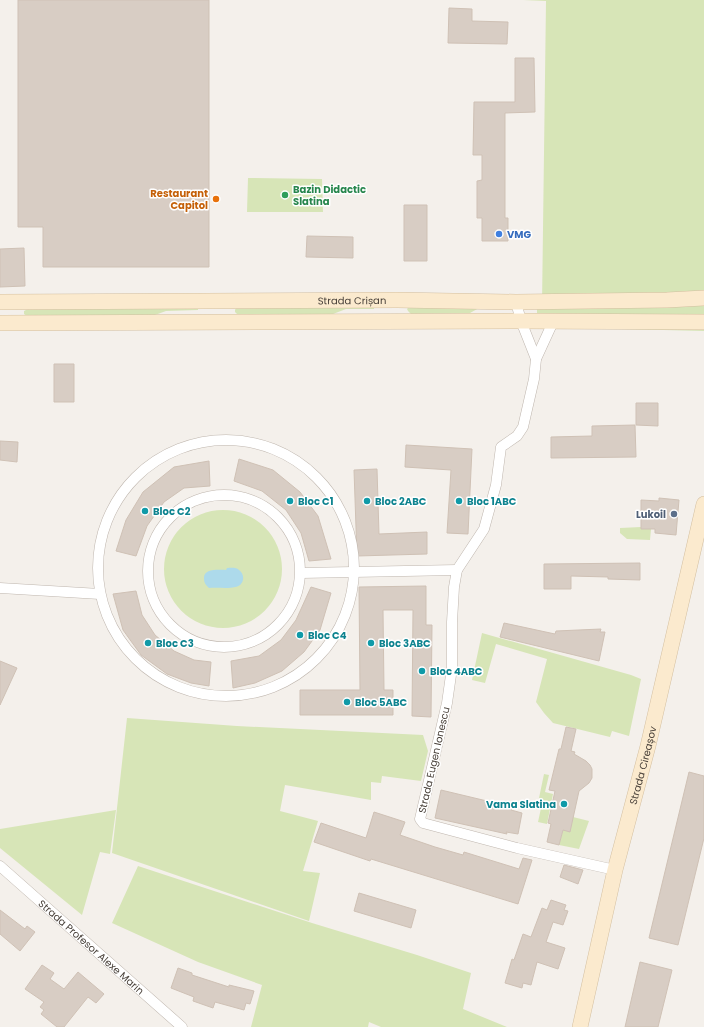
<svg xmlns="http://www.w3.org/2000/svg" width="704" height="1027" viewBox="0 0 704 1027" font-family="Poppins,sans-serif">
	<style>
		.green { fill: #d7e5b7 }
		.water { fill: #addaeb }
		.building { fill: #d8cdc4; stroke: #cfc1b5 }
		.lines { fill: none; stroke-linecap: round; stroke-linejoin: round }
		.minor-casing { stroke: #bfb6ae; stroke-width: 11 }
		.secondary-casing { stroke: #d3bfa0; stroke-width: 16 }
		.minor { stroke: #fff; stroke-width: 10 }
		.secondary { stroke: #fbeace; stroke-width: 15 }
		.leisure-dot { fill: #2e9e5b; stroke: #fff; stroke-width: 1.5 }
		.food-dot { fill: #e8710a; stroke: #fff; stroke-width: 1.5 }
		.shop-dot { fill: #3f7fe0; stroke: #fff; stroke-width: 1.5 }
		.culture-dot { fill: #0f9aa8; stroke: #fff; stroke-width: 1.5 }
		.service-dot { fill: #5c6f8a; stroke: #fff; stroke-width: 1.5 }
		.labels { text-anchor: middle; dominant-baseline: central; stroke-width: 3; stroke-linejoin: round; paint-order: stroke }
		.leisure-label { font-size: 10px; font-weight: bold; fill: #27864d; stroke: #fff; text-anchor: start }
		.food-label { font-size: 10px; font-weight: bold; fill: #c56008; stroke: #fff; text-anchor: end }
		.shop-label { font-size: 10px; font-weight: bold; fill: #366cbe; stroke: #fff; text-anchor: start }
		.street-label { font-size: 10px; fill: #484039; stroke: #fff }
		.culture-label { font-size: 10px; font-weight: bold; fill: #0d838f; stroke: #fff; text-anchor: start }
		.service-label { font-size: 10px; font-weight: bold; fill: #4e5e75; stroke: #fff; text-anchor: end }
	</style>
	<rect width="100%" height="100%" fill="#f4f0eb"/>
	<!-- green -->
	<path class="green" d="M523,0H704V331L542,327L537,314V305H542L546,1Z
		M248,178L322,179L323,212H247Z
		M374,307V309H346L333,314H237L235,312V310L236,308Z
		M409,307L479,308L470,313L411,314L408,311L407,309Z
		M198,308V310L166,311L155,315L27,316L24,314V311L28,309Z
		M164 569a59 59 0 1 1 118 0a59 59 0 1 1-118 0Z
		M641,527V529H651L650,540L627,539L620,533V528Z
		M482,633L631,675L641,679L629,736L612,731L610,737L553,723L544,713L536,702L547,659L496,644L485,683L472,680Z
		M127,718L237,726L423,735L428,751L421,781L382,776L381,783L371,782V800L285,785L280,811L318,821L303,871L320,873L309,921L112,853Z
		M544,774L549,775L545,792L553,794L547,824L538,822L543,799L539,798Z
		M116,810L110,854L100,852L82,915L0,848V829Z
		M573,817L589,821L579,849L559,845L563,830Z
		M138,866L312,923L417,955L471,973L463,1009L507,1027H381L369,1022L368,1027H251L262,985L198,962L112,923Z"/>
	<!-- water -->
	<path class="water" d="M227,568C231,568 236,567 239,570C246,575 244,586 235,587C227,589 217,587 209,588C206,585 204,583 204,579C203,568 219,570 226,570Z"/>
	<!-- building -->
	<path class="building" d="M18,0H209V267H43V227H18Z
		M449,8L472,9V21L508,22L507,44L448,43Z
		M515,58H534L535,112L505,113V218H508V241H482V218H477V181L482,180V155H473L474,102H515Z
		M404,205H427V261H404Z
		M307,236L353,237V258L306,257Z
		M24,248L25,286L0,287V249Z
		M54,364H74V402H54Z
		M636,403H658V426L636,425Z
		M635,425L636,457L551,458V437L592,436V426Z
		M0,441L18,442L17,462L0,460Z
		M406,445L472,449L468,534L447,533L451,470L405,467Z
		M239,459L273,470L300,492L318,516L331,559L309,561L301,533L286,510L262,491L234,481Z
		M209,461L210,486L184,488L164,502L147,526L136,556L116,551L126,520L143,492L174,467Z
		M377,469L379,534L427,532V554L357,556L354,470Z
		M659,498L679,500L676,535L655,533V529H641V500L659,501Z
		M640,563V580L608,579V577L571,576V589H544V564Z
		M426,586V625H432L431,717L412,716L413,610H383L384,690H393V715H300V690H360L359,587Z
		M311,587L331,593L320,630L304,652L282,671L255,683L233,688L231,661L259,656L281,640L296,620Z
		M136,591L142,615L155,635L174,651L194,660L211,662L209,686L191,683L167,674L141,655L123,630L113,594Z
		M504,623L555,634L556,631L601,629L600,632H605L599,661L500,637Z
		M0,661L17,668L0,705Z
		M566,727L576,729L571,751L575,752L574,754L586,761L590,765L592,769V778L589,783L579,791L570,832L563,830L559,845L547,842L551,824L548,823L555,791L549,790L559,749H561Z
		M689,772L704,776V838L678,945L649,938Z
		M441,790L512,807L511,810L522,813L518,834L506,832L507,834L435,818Z
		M374,812L405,822L400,835L435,847L463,855L464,852L519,869L523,858L532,860L518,904L371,859L370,861L314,842L321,823L366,838Z
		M564,865L583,870L578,884L560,877Z
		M359,893L416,910L411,928L354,911Z
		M551,900L566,905L564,910L568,911L563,925L553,922L546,942L565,948L558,969L537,962L531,985L523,983L522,988L505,983L512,959L514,960L523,934L531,937L542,908L547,910Z
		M0,910L25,929L27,926L35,932L20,951L0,934Z
		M640,962L672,970L658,1027H625Z
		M42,965L54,973L50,979L64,989L78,972L104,994L96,1003L88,997L64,1027H57L41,1014L44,1010L40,1007L44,1002L25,989Z
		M178,968L192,973V975L229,987V985L254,991L250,1004L246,1003L244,1010L215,1002L213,1008L193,1001L194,997L171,988Z"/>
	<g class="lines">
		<defs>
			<g id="minor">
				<path d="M516,302L521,321L536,359"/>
				<path d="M553,322L536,359L534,379L523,427L517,436L501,447L496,485L484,529L457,570L454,587L452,622V668L447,703L420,819L423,823L517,848L615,870"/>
				<circle cx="226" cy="568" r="128"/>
				<circle cx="224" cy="571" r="76"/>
				<path d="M301,573L457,570"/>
				<path d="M0,588L100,594"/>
				<path id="s1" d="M0,866L182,1027"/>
			</g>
			<g id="secondary">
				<path id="s2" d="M0,302L397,300L516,302L667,300L704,298"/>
				<path d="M0,323L521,321L704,322"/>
				<path id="s3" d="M580,1027L615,870L648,746L704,504"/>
			</g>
		</defs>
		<!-- minor casing -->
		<use href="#minor" class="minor-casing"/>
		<!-- secondary casing -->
		<use href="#secondary" class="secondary-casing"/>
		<!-- minor -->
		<use href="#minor" class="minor"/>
		<!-- secondary -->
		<use href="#secondary" class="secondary"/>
	</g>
	<!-- markers -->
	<circle class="leisure-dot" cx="285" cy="195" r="4"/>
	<circle class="food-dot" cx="216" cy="199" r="4"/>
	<circle class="shop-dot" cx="499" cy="234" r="4"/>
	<g class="culture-dot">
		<circle cx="290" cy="501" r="4"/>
		<circle cx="367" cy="501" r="4"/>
		<circle cx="459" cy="501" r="4"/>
		<circle cx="145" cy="511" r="4"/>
		<circle cx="300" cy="635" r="4"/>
		<circle cx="148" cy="643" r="4"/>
		<circle cx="371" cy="643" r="4"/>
		<circle cx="422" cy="671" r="4"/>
		<circle cx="347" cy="702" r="4"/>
		<circle cx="564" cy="804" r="4"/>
	</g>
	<circle class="service-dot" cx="674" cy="514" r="4"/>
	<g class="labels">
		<!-- leisure labels -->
		<g class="leisure-label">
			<text x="293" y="189">Bazin Didactic<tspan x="293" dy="12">Slatina</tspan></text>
		</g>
		<!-- food labels -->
		<g class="food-label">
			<text x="208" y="193">Restaurant<tspan x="208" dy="12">Capitol</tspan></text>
		</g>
		<!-- shop labels -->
		<g class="shop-label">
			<text x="507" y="234">VMG</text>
		</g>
		<!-- street labels -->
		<g class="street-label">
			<text stroke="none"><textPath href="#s2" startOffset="352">Strada Crișan</textPath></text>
			<text transform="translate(434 760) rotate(-77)">Strada Eugen Ionescu</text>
			<text stroke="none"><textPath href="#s3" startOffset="269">Strada Cireașov</textPath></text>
			<text stroke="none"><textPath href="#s1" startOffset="122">Strada Profesor Alexe Marin</textPath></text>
		</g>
		<!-- culture labels -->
		<g class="culture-label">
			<text x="298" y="501">Bloc C1</text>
			<text x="375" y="501">Bloc 2ABC</text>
			<text x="467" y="501">Bloc 1ABC</text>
			<text x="153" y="511">Bloc C2</text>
			<text x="308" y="635">Bloc C4</text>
			<text x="156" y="643">Bloc C3</text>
			<text x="379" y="643">Bloc 3ABC</text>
			<text x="430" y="671">Bloc 4ABC</text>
			<text x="355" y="702">Bloc 5ABC</text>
			<text x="556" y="804" text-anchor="end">Vama Slatina</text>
		</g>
		<!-- service labels -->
		<g class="service-label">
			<text x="666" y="514">Lukoil</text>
		</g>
	</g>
</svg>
